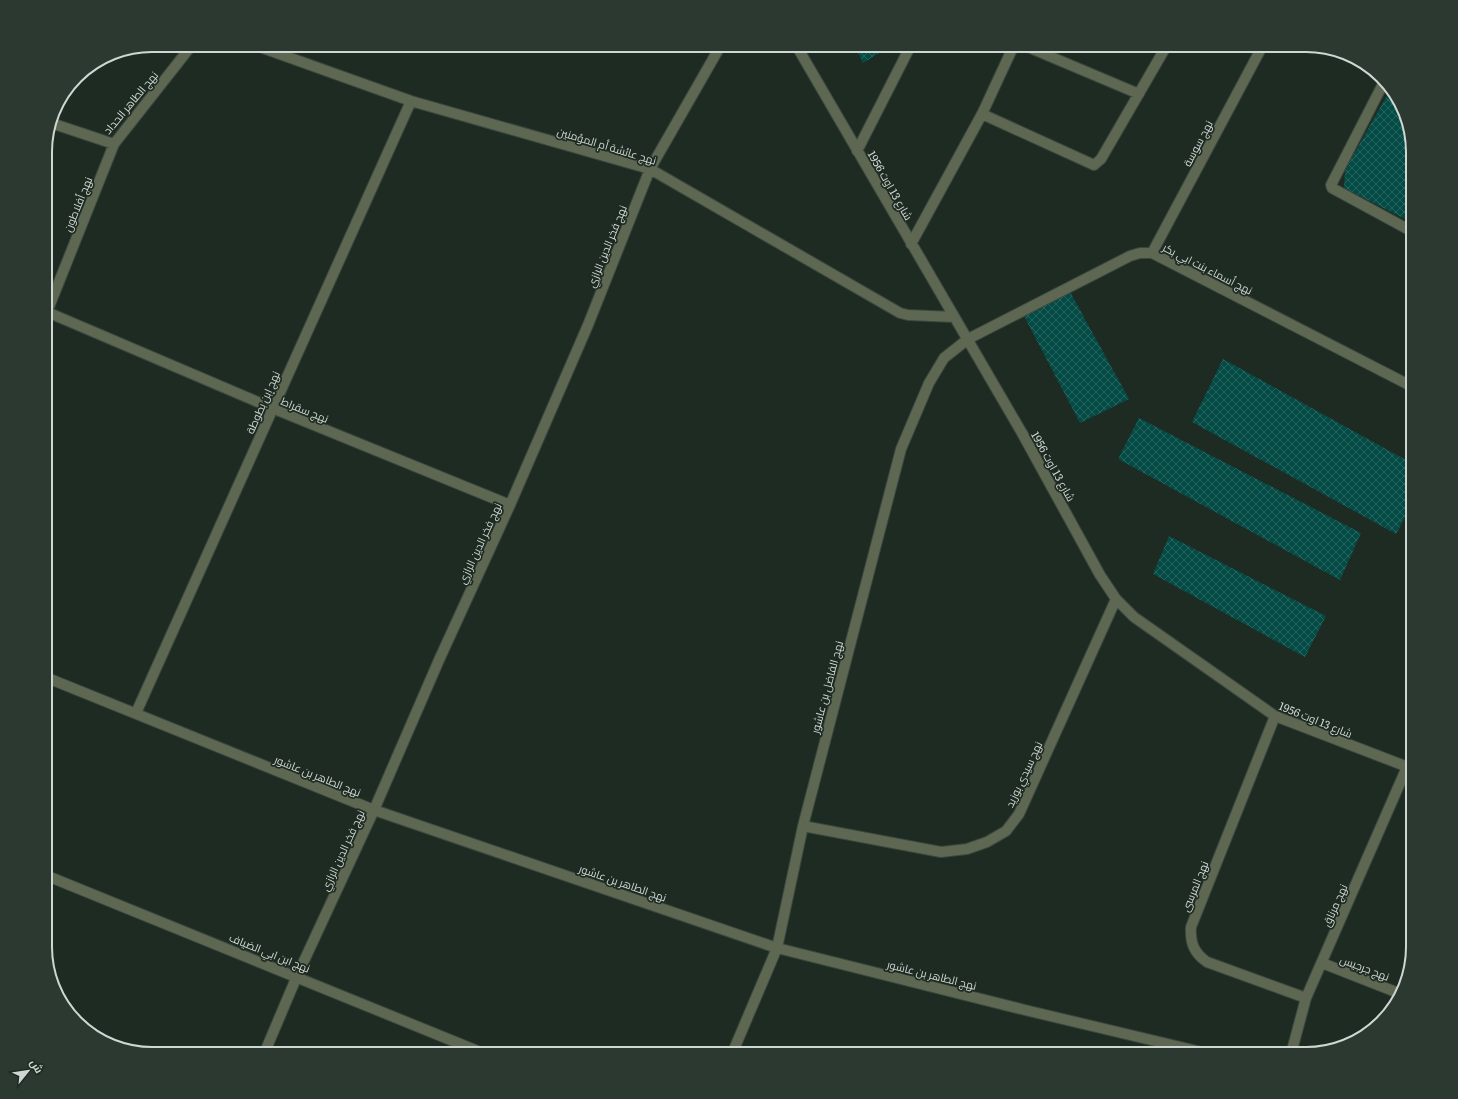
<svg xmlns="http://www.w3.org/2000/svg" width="1458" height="1099" viewBox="0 0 1458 1099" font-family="Literata,Cairo,serif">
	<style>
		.building { fill: url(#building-cross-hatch) }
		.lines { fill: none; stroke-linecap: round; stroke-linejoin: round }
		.minor-casing { stroke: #3a473e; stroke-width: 12 }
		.minor { stroke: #5e6751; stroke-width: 10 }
		.labels { text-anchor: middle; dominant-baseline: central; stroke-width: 3.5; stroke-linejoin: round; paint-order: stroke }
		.street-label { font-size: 11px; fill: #cfd7d2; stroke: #1e2b22 }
		.rim { fill: none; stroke: #cfd7d2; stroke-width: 2 }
	</style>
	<defs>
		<pattern id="building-cross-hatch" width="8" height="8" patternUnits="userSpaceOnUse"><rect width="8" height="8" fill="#054b45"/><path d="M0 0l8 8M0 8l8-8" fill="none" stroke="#28645f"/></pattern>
	</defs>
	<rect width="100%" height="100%" fill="#1e2b22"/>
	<!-- building -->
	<path class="building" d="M854,45H886L887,48L863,63Z
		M1390,90L1402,105L1413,151V223L1344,188L1345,170Z
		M1070,292L1129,399L1080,423L1024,316Z
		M1223,359L1413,464V502L1396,534L1192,422Z
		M1139,418L1361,533L1340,580L1118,459Z
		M1169,536L1326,616L1305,657L1153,574Z"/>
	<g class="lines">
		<defs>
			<path id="minor" d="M254,45L411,101L650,169L900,313L908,315L954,317
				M796,45L1022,433L1100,575L1116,599L1134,617L1275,716L1413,769
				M1023,45L1139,94
				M1384,82L1331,185L1332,188L1413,232
				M982,114L1094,165L1101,159L1167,45
				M51,123L114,144L192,45
				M857,151L911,45
				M911,244L982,114L1014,45
				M1152,253L1263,45
				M47,312L272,408L510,505
				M45,317L114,144
				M45,677L374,810L777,948L1025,1010L1210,1054
				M136,713L411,101
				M1275,716L1191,927C1190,943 1194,953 1207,962L1306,998
				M803,826L941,852L967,849L987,842L1006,831L1019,814L1116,599
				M45,875L485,1054
				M1322,963L1401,994
				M264,1054L297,976L374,810L439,660L510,505L588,325L650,169L721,45
				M732,1054L777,948L803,826L901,449L929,383L944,358L968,339L1130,256L1140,253H1152L1413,387
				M1291,1054L1306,998L1407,767"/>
		</defs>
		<!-- minor casing -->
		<use href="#minor" class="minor-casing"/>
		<!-- minor -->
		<use href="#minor" class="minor"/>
	</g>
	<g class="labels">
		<!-- street labels -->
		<g class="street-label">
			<text transform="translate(130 102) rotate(-50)">نهج الطاهر الحداد</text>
			<text transform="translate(1197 143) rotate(-62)">نهج سوسة</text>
			<text transform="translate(607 145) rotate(17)">نهج عائشة أم المؤمنين</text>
			<text transform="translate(891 185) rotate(60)">شارع 13 اوت 1956</text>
			<text transform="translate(77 204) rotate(-68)">نهج أفلاطون</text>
			<text transform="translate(606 246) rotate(-68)">نهج فخر الدين الرازي</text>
			<text transform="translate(1208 268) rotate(27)">نهج أسماء بنت ابي بكر</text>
			<text transform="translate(262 402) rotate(-66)">نهج إبن بطوطة</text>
			<text transform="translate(305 409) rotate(22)">نهج سقراط</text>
			<text transform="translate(1054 466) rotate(61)">شارع 13 اوت 1956</text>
			<text transform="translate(479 543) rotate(-65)">نهج فخر الدين الرازي</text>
			<text transform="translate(826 687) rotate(-75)">نهج الفاضل بن عاشور</text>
			<text transform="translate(1316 719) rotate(22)">شارع 13 اوت 1956</text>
			<text transform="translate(1023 774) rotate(-65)">نهج سيدي بوزيد</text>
			<text transform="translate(318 775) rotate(22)">نهج الطاهر بن عاشور</text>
			<text transform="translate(342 850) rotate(-65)">نهج فخر الدين الرازي</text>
			<text transform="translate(623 882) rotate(19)">نهج الطاهر بن عاشور</text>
			<text transform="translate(1194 886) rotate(-68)">نهج المرسى</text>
			<text transform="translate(1334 905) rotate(-66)">نهج مرناق</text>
			<text transform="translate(270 952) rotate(22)">نهج ابن ابي الضياف</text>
			<text transform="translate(1365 967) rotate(21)">نهج جرجيس</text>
			<text transform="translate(932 974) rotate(14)">نهج الطاهر بن عاشور</text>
		</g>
	</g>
	<!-- crop -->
	<path d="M0 0H1458V1099H0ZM152 52H1306A100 100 0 0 1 1406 152V947A100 100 0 0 1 1306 1047H152A100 100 0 0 1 52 947V152A100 100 0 0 1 152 52Z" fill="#2c3930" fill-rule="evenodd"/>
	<path class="rim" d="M152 52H1306A100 100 0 0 1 1406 152V947A100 100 0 0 1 1306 1047H152A100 100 0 0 1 52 947V152A100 100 0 0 1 152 52Z"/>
	<!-- north arrow -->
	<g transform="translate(28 1071) rotate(60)" stroke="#1e2b22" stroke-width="3" paint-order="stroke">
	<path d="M0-3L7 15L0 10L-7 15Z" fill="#cfd7d2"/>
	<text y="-6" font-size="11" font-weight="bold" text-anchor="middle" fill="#cfd7d2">ش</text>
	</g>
</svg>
